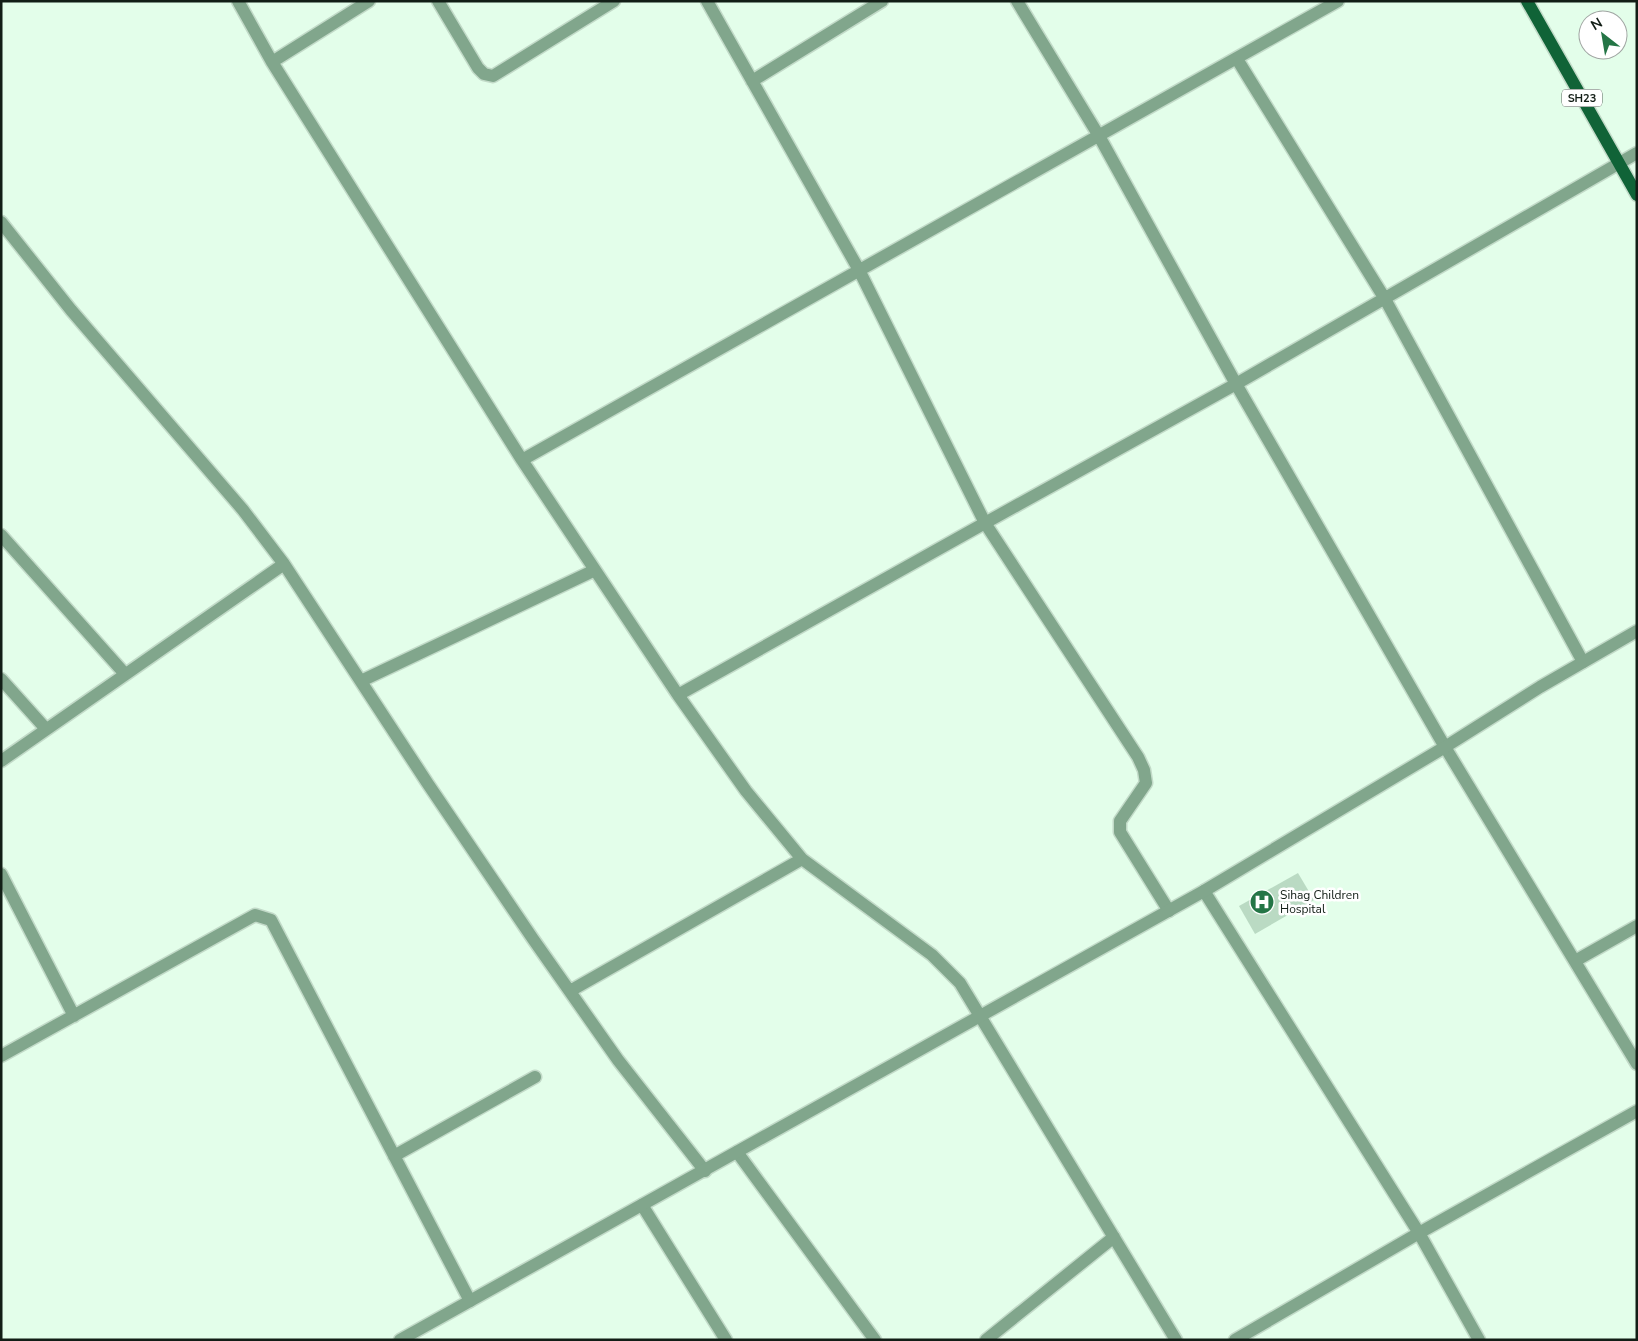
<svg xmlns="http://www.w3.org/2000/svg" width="1638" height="1341" viewBox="0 0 1638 1341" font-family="'Nunito Sans',sans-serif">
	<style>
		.building { fill: #badac3 }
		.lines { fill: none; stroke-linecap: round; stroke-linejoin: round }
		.minor-casing { stroke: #c2dac8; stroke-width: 15 }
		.tertiary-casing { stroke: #c2dac8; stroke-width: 15 }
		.primary-casing { stroke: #c2dac8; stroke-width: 15 }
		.minor { stroke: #81a68c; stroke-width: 12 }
		.tertiary { stroke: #81a68c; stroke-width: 12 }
		.primary { stroke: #106337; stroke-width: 12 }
		.labels { text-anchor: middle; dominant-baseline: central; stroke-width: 5; stroke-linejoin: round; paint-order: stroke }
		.shield { fill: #fff; stroke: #59625c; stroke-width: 1 }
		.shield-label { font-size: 11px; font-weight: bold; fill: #121e16 }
		.poi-label { font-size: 12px; fill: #121e16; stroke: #fff; text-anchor: start }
	</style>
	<rect width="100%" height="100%" fill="#e3feea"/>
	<!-- building -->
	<path class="building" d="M1298,873L1314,900L1255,934L1239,906Z"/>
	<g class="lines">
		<defs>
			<path id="minor" d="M238,1L272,62L522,460L678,695L746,791L802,859L932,955L960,983L1176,1340
				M438,1L478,68L484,74L493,76L614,1
				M707,1L859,270L985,523L1138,757L1144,770L1146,783L1120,821V832L1169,911
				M1017,1L1099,136L1236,384L1445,747L1637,1064
				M1237,59L1385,299L1583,662
				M272,62L369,1
				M752,81L882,1
				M1,222L71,310L243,510L284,564L428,784L533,939L618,1060L705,1171
				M522,460L1338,1
				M1,535L125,674
				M1,679L46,729
				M361,681L595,570
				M678,695L985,523L1236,384L1637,153
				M1,761L284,564
				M1,874L74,1016
				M1204,891L1419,1233L1479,1340
				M1575,961L1637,926
				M570,991L802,859
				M1,1056L255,915L271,920L470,1301
				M737,1152L875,1340
				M394,1156L535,1077
				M642,1205L726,1340
				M986,1340L1114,1237
				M1235,1340L1419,1233L1637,1111"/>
			<path id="tertiary" d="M400,1340L1204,891L1445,747L1540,687L1637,631"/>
			<path id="primary" d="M1527,1L1637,195"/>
		</defs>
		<!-- minor casing -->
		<use href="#minor" class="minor-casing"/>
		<!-- tertiary casing -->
		<use href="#tertiary" class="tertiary-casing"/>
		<!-- primary casing -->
		<use href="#primary" class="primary-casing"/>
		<!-- minor -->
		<use href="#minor" class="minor"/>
		<!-- tertiary -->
		<use href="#tertiary" class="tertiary"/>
		<!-- primary -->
		<use href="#primary" class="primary"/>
	</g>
	<!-- icons -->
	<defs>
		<symbol id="hospital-disc" viewBox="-11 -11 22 22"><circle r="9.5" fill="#247546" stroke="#fff"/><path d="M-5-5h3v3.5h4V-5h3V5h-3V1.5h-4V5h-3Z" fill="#fff"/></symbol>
	</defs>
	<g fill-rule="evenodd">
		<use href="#hospital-disc" x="1248" y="888" width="28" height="28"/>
	</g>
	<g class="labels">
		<!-- shield labels -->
		<rect class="shield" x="1562" y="89.5" width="40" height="17" rx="4"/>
		<g class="shield-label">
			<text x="1582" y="98">SH23</text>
		</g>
		<!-- poi labels -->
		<g class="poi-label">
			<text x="1280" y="895">Sihag Children<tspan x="1280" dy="14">Hospital</tspan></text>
		</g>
	</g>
	<!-- border -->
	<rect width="1638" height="1341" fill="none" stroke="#121e16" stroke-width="5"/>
	<!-- north arrow -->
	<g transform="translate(1603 35) rotate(329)"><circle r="24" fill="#ffffff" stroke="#a0a5a2"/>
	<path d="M0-4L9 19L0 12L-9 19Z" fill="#247546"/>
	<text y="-8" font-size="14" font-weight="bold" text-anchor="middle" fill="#121e16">N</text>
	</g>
</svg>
